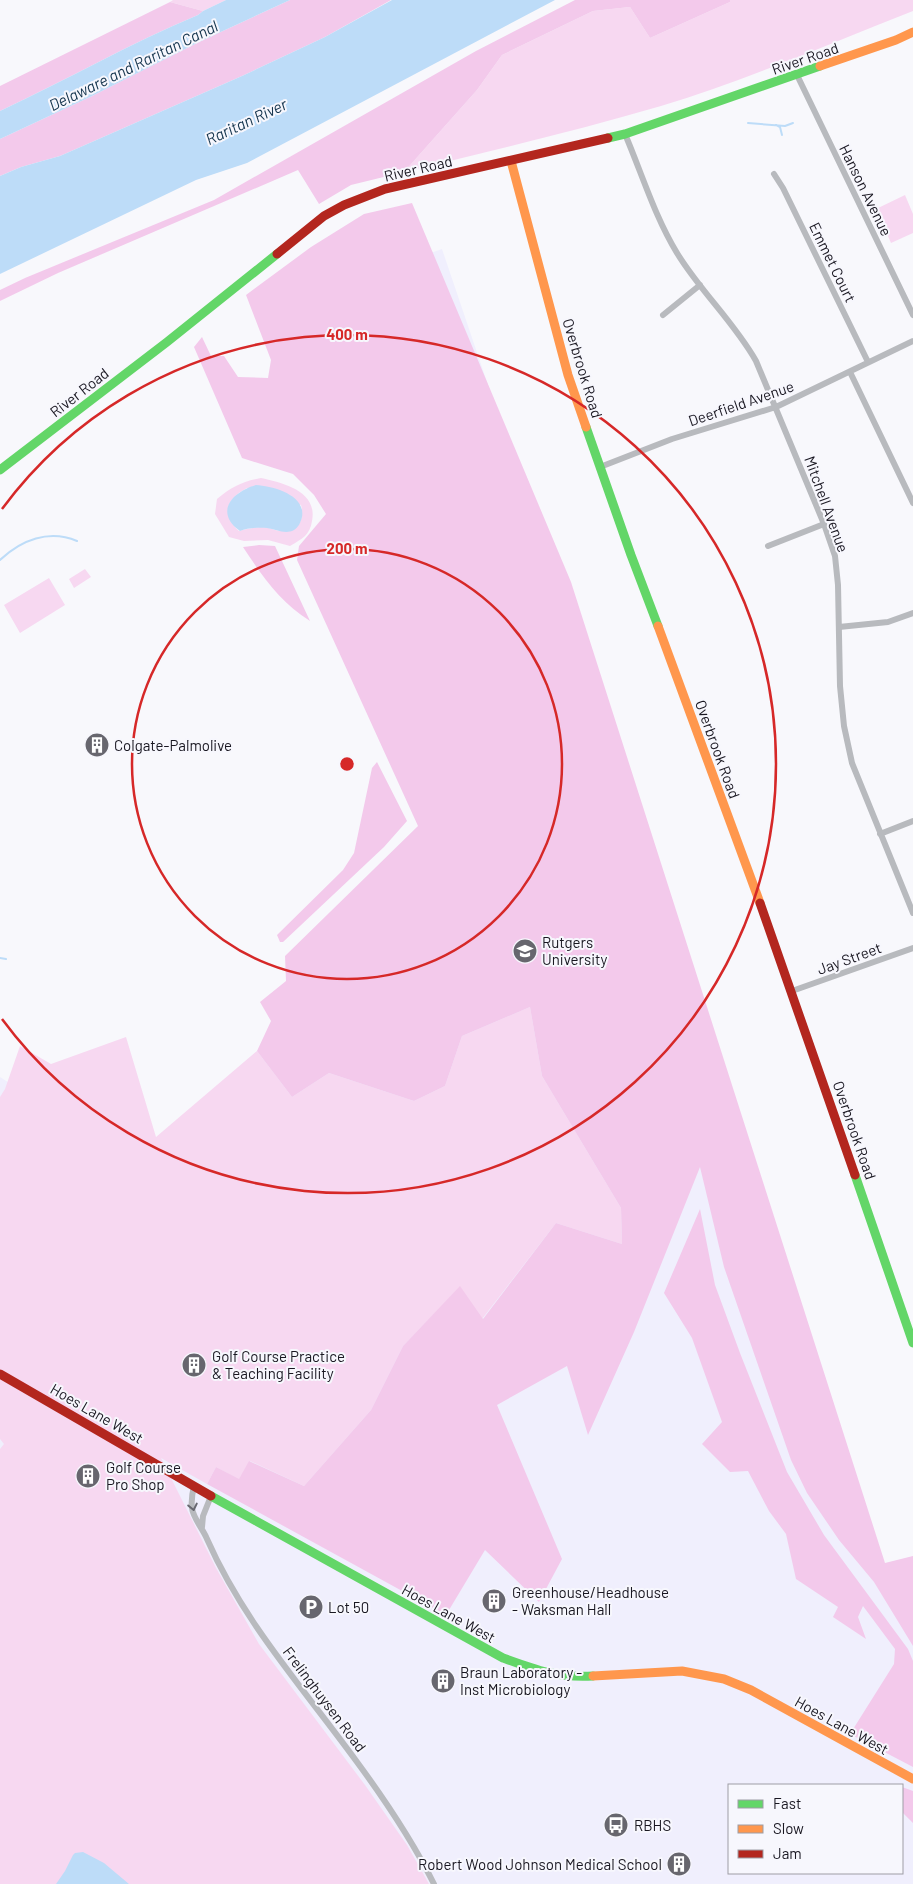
<svg xmlns="http://www.w3.org/2000/svg" width="913" height="1884" viewBox="0 0 913 1884" font-family="Barlow,sans-serif">
	<style>
		.built { fill: #f0effd; fill-rule: evenodd }
		.green { fill: #f7d8f1; fill-rule: evenodd }
		.forest { fill: #f3c9eb }
		.water { fill: #bddcf8 }
		.lines { fill: none; stroke-linecap: round; stroke-linejoin: round }
		.stream { stroke: #bddcf8; stroke-width: 2 }
		.street { stroke: #b8babe; stroke-width: 6 }
		.fast { stroke: #63d668; stroke-width: 9 }
		.slow { stroke: #ff974d; stroke-width: 9 }
		.jam { stroke: #b3261e; stroke-width: 9 }
		.oneway { stroke: #686870 }
		.ring { fill: none; stroke: #d62828; stroke-width: 2.5 }
		.labels { text-anchor: middle; dominant-baseline: central; stroke-width: 4; stroke-linejoin: round; paint-order: stroke }
		.street-label { font-size: 15px; fill: #191721; stroke: #f7f7fd }
		.poi-label { font-size: 15px; fill: #191721; stroke: #f7f7fd; text-anchor: start }
		.water-label { font-size: 16px; font-style: italic; fill: #14344d; stroke: #f7f7fd }
		.centre { fill: #d62828; stroke: #f7f7fd; stroke-width: 2.5 }
		.ring-label { font-size: 15px; text-anchor: middle; font-weight: bold; fill: #d62828; stroke: #f7f7fd; stroke-width: 4; stroke-linejoin: round; paint-order: stroke }
	</style>
	<rect width="100%" height="100%" fill="#f8f8fc"/>
	<!-- built -->
	<path class="built" d="M442,249L779,1245L884,1568L913,1561V1884H0V1077L133,1161L511,826L349,282ZM729,1785H902V1873H729Z"/>
	<!-- green -->
	<path class="green" d="M173,0H226L203,11L170,2Z
		M730,0H913V11C831,43 745,81 661,106C576,131 490,151 404,172L477,90L502,55L593,11L630,7L650,38L730,2Z
		M905,195L913,214V233L891,243L876,209Z
		M261,478C283,483 318,491 312,521C310,535 302,539 290,546L268,540L244,541L229,537L215,514L217,499C231,487 243,481 261,478ZM247,488L301,505C305,520 298,532 282,531C275,531 269,527 262,527C255,527 245,529 239,531C221,514 226,499 247,488Z
		M85,569L91,577L74,588L69,579Z
		M49,578L65,605L20,633L4,605Z
		M530,1007L542,1076L621,1208L622,1244L556,1223L482,1319L460,1287L403,1346L371,1410L304,1486L250,1461L239,1480L216,1467L207,1484L161,1458L216,1568L259,1644L365,1785L407,1845L429,1884H0V1449L4,1444L0,1439V1097L5,1089L20,1046L51,1064L126,1037L156,1137L257,1051L292,1097L329,1073L414,1101L445,1086L462,1036Z"/>
	<!-- forest -->
	<path class="forest" d="M290,0H391L325,37L242,76L60,156L21,167L0,176V139L90,97L199,42Z
		M575,0H730V2L650,38L630,7L593,11L502,55L477,90L404,172L351,185L319,204L298,170L58,273L0,301V290L25,278L214,200L476,51Z
		M170,2L203,11L198,15C130,43 67,80 0,111V86Z
		M412,203L571,582L885,1563L913,1556V1646L874,1582L839,1540L807,1493L791,1460L724,1267L700,1167L634,1332L588,1435L567,1366L497,1405L562,1559L539,1602L485,1550L446,1615L207,1484L216,1467L239,1479L249,1461L304,1486L371,1410L403,1346L460,1286L483,1319L556,1223L622,1244L621,1208L542,1076L530,1007L462,1036L445,1086L414,1101L329,1073L292,1097L257,1051L271,1021L260,1002L286,981L285,956L418,826L297,560L299,546L326,514L314,495L293,474L242,458L194,347L202,337L211,356H224L238,377L268,378L271,360L246,295L311,247L364,214Z
		M259,545L275,546L310,621C280,602 262,576 243,547Z
		M377,762L407,821L384,847L283,942H280L277,935L343,870L354,853L372,768Z
		M700,1209L715,1285L740,1353L787,1472L824,1535L908,1649L913,1661V1767L850,1734L894,1664L895,1649L863,1606L858,1617L866,1639L833,1617L838,1607L796,1579L786,1534L769,1511L748,1471L730,1472L702,1444L722,1422L692,1338L664,1293Z
		M902,1787L913,1791V1823L902,1812Z"/>
	<!-- water -->
	<path class="water" d="M226,0H290L199,42L90,97L0,139V111C67,80 130,43 198,15L203,11Z
		M392,0H555L247,163L196,180L0,274V176L21,167L60,156L242,76L325,37Z
		M256,485C273,486 306,495 302,517C301,522 298,528 294,530C285,535 276,529 267,528C259,527 247,528 240,531C214,512 232,492 256,485Z
		M83,1852L104,1863L129,1884H56L65,1871L73,1855L75,1853Z"/>
	<g class="lines">
		<!-- stream -->
		<path class="stream" d="M748,123L785,126L793,123
			M776,125L780,127L782,135
			M0,560C21,540 49,529 77,541
			M0,958L6,959"/>
		<!-- street -->
		<path class="street" d="M797,75L913,315
			M625,134C642,174 655,217 677,253C700,291 734,322 756,361L824,524L835,556L838,585L840,686L844,726L852,763L913,913
			M774,174L783,188L868,362
			M663,315L700,285
			M850,372L913,503
			M600,467L672,439L776,407L913,341
			M768,546L824,524
			M839,627L888,622L913,613
			M880,834L913,821
			M792,991L913,948
			M194,1486C192,1494 191,1500 192,1508C193,1518 203,1529 207,1539C244,1623 304,1689 357,1762C385,1800 413,1842 434,1884
			M202,1527L203,1516L211,1496"/>
		<!-- fast -->
		<path class="fast" d="M608,138L625,134L820,66
			M586,427L631,555L658,626
			M0,470L167,342L277,254
			M855,1175L913,1343
			M211,1496L503,1658C536,1670 557,1678 593,1676"/>
		<!-- slow -->
		<path class="slow" d="M820,66L896,40L913,32
			M511,161L568,375L586,427
			M658,626L760,903
			M593,1676L682,1671L724,1679L751,1690L913,1779"/>
		<!-- jam -->
		<path class="jam" d="M277,254L324,216L344,205L385,189L608,138
			M760,903L855,1175
			M0,1374L211,1496"/>
	</g>
	<!-- one-way arrows -->
	<defs><path id="oneway-chevron" d="M-2-3.5L2.5 0L-2 3.5" fill="none" stroke-width="1.6" stroke-linecap="round" stroke-linejoin="round" transform="scale(1.25)"/></defs>
	<use class="oneway" href="#oneway-chevron" transform="translate(193 1507) rotate(78)"/>
	<!-- distance rings -->
	<g class="ring">
		<circle cx="347" cy="764" r="215"/>
		<path d="M2 509A429 429 0 1 1 2 1019"/>
	</g>
	<!-- icons -->
	<defs>
		<symbol id="building-disc" viewBox="-11 -11 22 22"><circle r="9.5" fill="#67666e" stroke="#f7f7fd"/><path d="M-4-6H4V6H1V3H-1V6H-4ZM-2.5-4.3h1.7v1.8h-1.7ZM.8-4.3h1.7v1.8H.8ZM-2.5-1h1.7V.8h-1.7ZM.8-1h1.7V.8H.8Z" fill="#fff"/></symbol>
		<symbol id="university-disc" viewBox="-11 -11 22 22"><circle r="9.5" fill="#67666e" stroke="#f7f7fd"/><path d="M0-5L7-2L0 1L-7-2ZM-4 1L0 2.5L4 1V4Q0 6-4 4Z" fill="#fff"/></symbol>
		<symbol id="parking-disc" viewBox="-11 -11 22 22"><circle r="9.5" fill="#67666e" stroke="#f7f7fd"/><path d="M-3.5-5.5H1a3.5 3.5 0 0 1 0 7H-1V5.5H-3.5ZM-1-3.4V-.6H.8a1.4 1.4 0 0 0 0-2.8Z" fill="#fff"/></symbol>
		<symbol id="bus-disc" viewBox="-11 -11 22 22"><circle r="9.5" fill="#67666e" stroke="#f7f7fd"/><path d="M-5-6H5V4H4V6H2V4H-2V6H-4V4H-5ZM-3.5-4V0h7V-4ZM-3.5 1.2v1.5H-2V1.2ZM2 1.2v1.5H3.5V1.2Z" fill="#fff"/></symbol>
	</defs>
	<g fill-rule="evenodd">
		<use href="#building-disc" x="83" y="731" width="28" height="28"/>
		<use href="#university-disc" x="511" y="937" width="28" height="28"/>
		<use href="#building-disc" x="180" y="1351" width="28" height="28"/>
		<use href="#building-disc" x="74" y="1462" width="28" height="28"/>
		<use href="#building-disc" x="480" y="1587" width="28" height="28"/>
		<use href="#parking-disc" x="297" y="1593" width="28" height="28"/>
		<use href="#building-disc" x="429" y="1667" width="28" height="28"/>
		<use href="#bus-disc" x="602" y="1811" width="28" height="28"/>
		<use href="#building-disc" x="665" y="1850" width="28" height="28"/>
	</g>
	<g class="labels">
		<!-- street labels -->
		<g class="street-label">
			<text transform="translate(805 58) rotate(-19)">River Road</text>
			<text transform="translate(418 168) rotate(-13)">River Road</text>
			<text transform="translate(866 190) rotate(64)">Hanson Avenue</text>
			<text transform="translate(833 262) rotate(64)">Emmet Court</text>
			<text transform="translate(583 368) rotate(73)">Overbrook Road</text>
			<text transform="translate(79 392) rotate(-38)">River Road</text>
			<text transform="translate(741 403) rotate(-19)">Deerfield Avenue</text>
			<text transform="translate(827 504) rotate(70)">Mitchell Avenue</text>
			<text transform="translate(718 749) rotate(70)">Overbrook Road</text>
			<text transform="translate(849 958) rotate(-20)">Jay Street</text>
			<text transform="translate(855 1130) rotate(71)">Overbrook Road</text>
			<text transform="translate(97 1413) rotate(30)">Hoes Lane West</text>
			<text transform="translate(449 1613) rotate(29)">Hoes Lane West</text>
			<text transform="translate(325 1699) rotate(53)">Frelinghuysen Road</text>
			<text transform="translate(842 1725) rotate(29)">Hoes Lane West</text>
		</g>
		<!-- poi labels -->
		<g class="poi-label">
			<text x="114" y="745">Colgate-Palmolive</text>
			<text x="542" y="942">Rutgers<tspan x="542" dy="17">University</tspan></text>
			<text x="212" y="1356">Golf Course Practice<tspan x="212" dy="17">&amp; Teaching Facility</tspan></text>
			<text x="106" y="1467">Golf Course<tspan x="106" dy="17">Pro Shop</tspan></text>
			<text x="512" y="1592">Greenhouse/Headhouse<tspan x="512" dy="17">- Waksman Hall</tspan></text>
			<text x="328" y="1607">Lot 50</text>
			<text x="460" y="1672">Braun Laboratory -<tspan x="460" dy="17">Inst Microbiology</tspan></text>
			<text x="634" y="1825">RBHS</text>
			<text x="662" y="1864" text-anchor="end">Robert Wood Johnson Medical School</text>
		</g>
		<!-- water labels -->
		<g class="water-label">
			<text transform="translate(133 65) rotate(-26)">Delaware and Raritan Canal</text>
			<text transform="translate(246 121) rotate(-25)">Raritan River</text>
		</g>
	</g>
	<circle cx="347" cy="764" r="8" class="centre"/>
	<g class="ring-label">
		<text x="347" y="340">400 m</text>
		<text x="347" y="554">200 m</text>
	</g>
	<!-- legend -->
	<rect x="728" y="1784" width="175" height="90" fill="#f7f7fd" stroke="#9e9da5"/>
	<rect x="738" y="1800" width="25" height="8" fill="#63d668" stroke="#9e9da5"/>
	<text x="773" y="1809" font-size="15" fill="#191721">Fast</text>
	<rect x="738" y="1825" width="25" height="8" fill="#ff974d" stroke="#9e9da5"/>
	<text x="773" y="1834" font-size="15" fill="#191721">Slow</text>
	<rect x="738" y="1850" width="25" height="8" fill="#b3261e" stroke="#9e9da5"/>
	<text x="773" y="1859" font-size="15" fill="#191721">Jam</text>
</svg>
